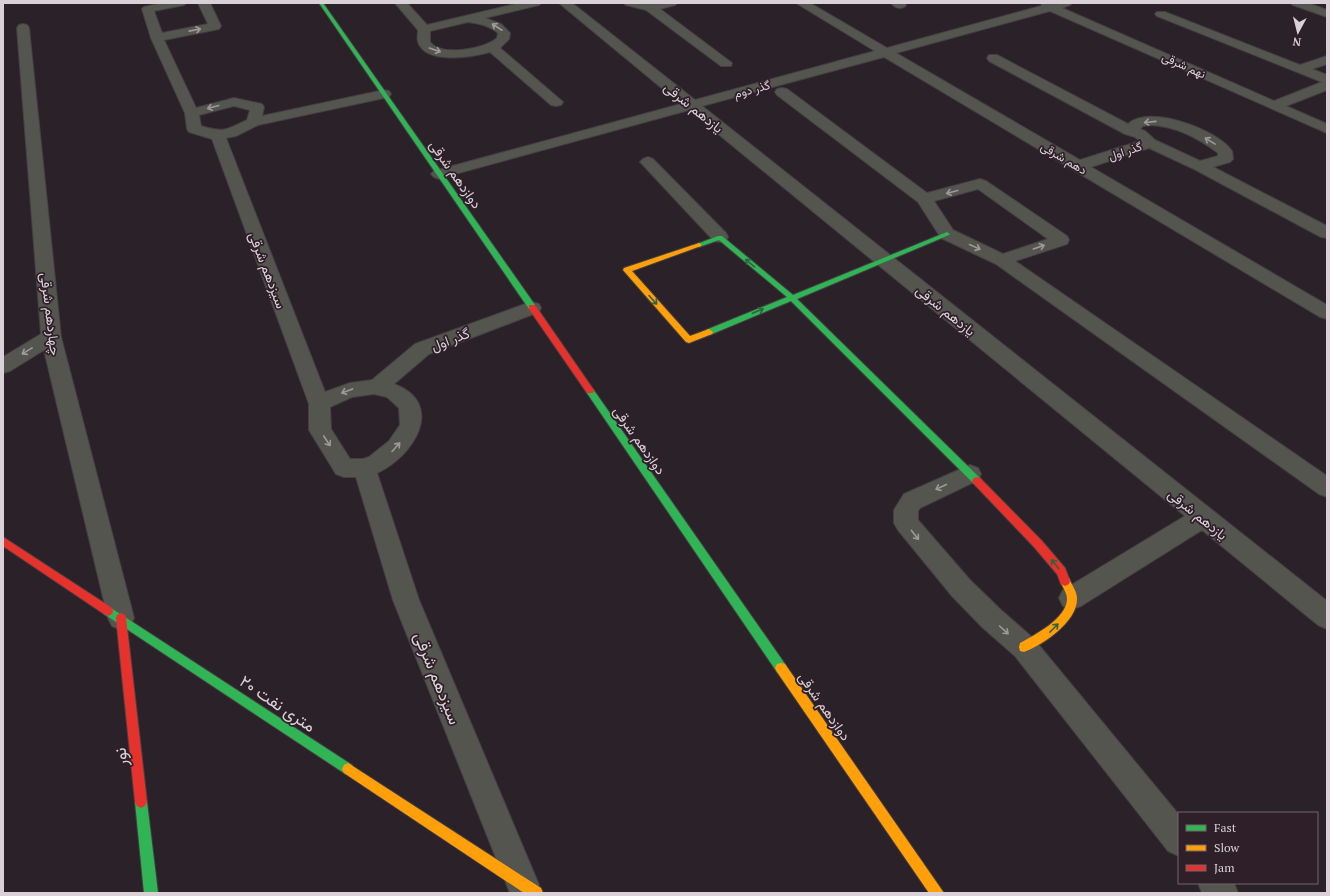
<svg xmlns="http://www.w3.org/2000/svg" width="1330" height="896" viewBox="0 0 1330 896" font-family="'PT Serif',Vazirmatn,serif">
	<style>
		.lines { fill: none; stroke-linecap: round; stroke-linejoin: round }
		.street-casing { stroke: #453f43; stroke-width: 2 }
		.fast-casing { stroke: #453f43; stroke-width: 2 }
		.slow-casing { stroke: #453f43; stroke-width: 2 }
		.jam-casing { stroke: #453f43; stroke-width: 2 }
		.street { fill: #555550; fill-rule: evenodd }
		.fast { fill: #30b455; fill-rule: evenodd }
		.slow { fill: #ff9f0a; fill-rule: evenodd }
		.jam { fill: #e5322d; fill-rule: evenodd }
		.oneway { stroke: #9e999a }
		.oneway2 { stroke: #2f623d }
		.labels { text-anchor: middle; dominant-baseline: central; stroke-width: 3.5; stroke-linejoin: round; paint-order: stroke }
		.far-street-label { font-size: 12px; fill: #dad0d7; stroke: #2e1f29 }
		.street-label { font-size: 14px; fill: #dad0d7; stroke: #2e1f29 }
		.near-street-label { font-size: 17px; fill: #dad0d7; stroke: #2e1f29 }
	</style>
	<rect width="100%" height="100%" fill="#2a2228"/>
	<g class="lines">
		<defs>
			<path id="street" d="M162,3H186L184,5L154,11L162,33L208,24L198,3H210L221,26L219,29L164,40L196,108L234,98L262,104L264,107L262,116L384,90L389,91L391,94L389,97L384,98L258,125L236,136L226,138L325,392L350,383L372,380L415,344L525,304L532,302L539,304L541,308L539,312L429,354L394,384C447,404 413,457 377,473L419,600L539,885L536,893H510L393,600L356,477H344L336,474L309,430V404L212,139L189,132L187,129L185,113L151,38L142,9L144,7ZM234,106L250,110L247,120C225,130 225,133 201,126L199,115ZM374,394L387,397L399,408L400,425L389,441L369,457L363,459H350L331,429L330,407L352,397Z
				M395,3H407L427,25L520,3H541L539,5L485,18L501,24L510,33L509,39L500,48L563,102L561,105L556,106L551,105L490,52C472,57 426,65 418,42C417,38 418,33 418,30ZM468,22C479,24 489,25 498,33L497,38C485,49 441,57 430,42V31Z
				M559,3H572L695,100L875,51L796,3H810L887,48L1041,6L1042,3H1072L1070,5L1062,8L1274,101L1322,82L1157,16L1155,14L1157,12H1165L1300,65L1327,56V64L1312,69L1327,75V90L1286,106L1327,124V133L1050,11L896,53L1080,160L1140,141L1135,137L1125,134L989,61L987,58L989,55H997L1128,124C1149,104 1218,130 1232,151L1233,159L1230,162L1213,167L1327,226V238L1321,237L1194,169L1149,148L1091,167L1327,305V319L1320,317L884,57L702,106L1327,601V629L1318,625L1202,530L1081,606L1072,609L1063,606L1059,598L1063,590L1185,516L689,110L444,177L439,179L434,177L431,174L434,171L681,104ZM1150,125C1175,126 1197,137 1218,153V156L1200,161L1155,140L1145,131L1140,129L1143,126Z
				M624,3H677L675,5L660,9L732,63L731,66H721L646,10L626,5Z
				M891,3H904L906,5L904,7C899,9 895,8 891,3Z
				M1291,3H1308L1327,10V17L1293,5Z
				M23,24L27,25L29,28L61,337L134,618L130,626L121,630L112,626L108,618L44,350L10,371L3,373V357L41,334L17,28L19,25Z
				M782,88L787,89L927,193L980,179L986,181L1067,236L1069,240L1067,244L1015,261L1327,476V497L1319,494L996,264L941,238L918,202L777,95L775,92L777,89ZM978,189L1048,239L1003,254L953,230L934,201Z
				M648,157L653,159L726,233L728,237L726,241L720,242L714,241L643,165L640,162L643,159Z
				M970,465L978,468L981,474L978,480L920,508L918,511V520L970,580L1001,610L1033,638L1179,815V856L1168,851L1015,656L982,627L952,596L898,530L894,523V510L904,494Z
				M1198,883H1234L1238,893H1202Z"/>
			<path id="fast" d="M319,3H323L535,305V309H529Z
				M947,232L950,234L949,235L797,299L980,478L982,481L980,484H974L791,301L712,334L709,335L705,332L706,330L787,297L719,240L699,247L697,246V244L718,236H722L793,295Z
				M590,388L593,389L785,664L787,668L785,672L781,673L777,672L587,393L586,391L587,389Z
				M108,606L352,765L354,769L352,773L348,775L344,773L104,614L103,611L104,608Z
				M141,796L145,798L147,802L158,893H144L135,802L137,798Z"/>
			<path id="slow" d="M699,243L701,244V246L632,271L690,336L709,329L713,332L712,334L689,343L686,342L623,270L624,268Z
				M1065,576L1069,578C1071,584 1077,591 1077,598C1078,621 1043,645 1024,652L1020,651L1019,647L1020,643C1035,635 1067,618 1067,599C1067,593 1062,586 1060,581L1061,578Z
				M781,663L785,664L944,893H929L777,672L775,668L777,664Z
				M348,763L541,888L543,893H524L344,773L342,769L344,765Z"/>
			<path id="jam" d="M529,305H535L593,389L594,391L593,393H587L529,309Z
				M977,477L980,478L1042,541L1065,568L1070,581L1069,584L1065,586L1061,584L1057,574L1034,547L974,484L972,481L974,478Z
				M3,537L112,608L113,611L112,614L108,616L104,614L3,546Z
				M121,613L125,615L126,618L147,802L145,806L141,808L137,806L135,802L116,618L117,615Z"/>
		</defs>
		<!-- street casing -->
		<use href="#street" class="street-casing"/>
		<!-- fast casing -->
		<use href="#fast" class="fast-casing"/>
		<!-- slow casing -->
		<use href="#slow" class="slow-casing"/>
		<!-- jam casing -->
		<use href="#jam" class="jam-casing"/>
		<!-- street -->
		<use href="#street" class="street"/>
		<!-- fast -->
		<use href="#fast" class="fast"/>
		<!-- slow -->
		<use href="#slow" class="slow"/>
		<!-- jam -->
		<use href="#jam" class="jam"/>
	</g>
	<!-- one-way arrows -->
	<defs><path id="oneway-shaft" d="M-6 0H5M1.5-3L5.5 0L1.5 3" fill="none" stroke-width="1.6" stroke-linecap="round" stroke-linejoin="round"/></defs>
	<g class="oneway">
		<use href="#oneway-shaft" transform="translate(497 27) rotate(-147)"/>
		<use href="#oneway-shaft" transform="translate(195 30) rotate(-11)"/>
		<use href="#oneway-shaft" transform="translate(435 50) rotate(19)"/>
		<use href="#oneway-shaft" transform="translate(213 107) rotate(165)"/>
		<use href="#oneway-shaft" transform="translate(1150 122) rotate(174)"/>
		<use href="#oneway-shaft" transform="translate(1210 141) rotate(-149)"/>
		<use href="#oneway-shaft" transform="translate(952 192) rotate(165)"/>
		<use href="#oneway-shaft" transform="translate(975 247) rotate(25)"/>
		<use href="#oneway-shaft" transform="translate(1039 247) rotate(-19)"/>
		<use href="#oneway-shaft" transform="translate(27 351) rotate(149)"/>
		<use href="#oneway-shaft" transform="translate(347 391) rotate(160)"/>
		<use href="#oneway-shaft" transform="translate(327 441) rotate(57)"/>
		<use href="#oneway-shaft" transform="translate(396 447) rotate(-48)"/>
		<use href="#oneway-shaft" transform="translate(941 487) rotate(155)"/>
		<use href="#oneway-shaft" transform="translate(915 535) rotate(52)"/>
		<use href="#oneway-shaft" transform="translate(1004 630) rotate(42)"/>
	</g>
	<g class="oneway2">
		<use href="#oneway-shaft" transform="translate(750 263) rotate(-140)"/>
		<use href="#oneway-shaft" transform="translate(653 300) rotate(48)"/>
		<use href="#oneway-shaft" transform="translate(758 311) rotate(-23)"/>
		<use href="#oneway-shaft" transform="translate(1055 564) rotate(-129)"/>
		<use href="#oneway-shaft" transform="translate(1054 628) rotate(-45)"/>
	</g>
	<g class="labels">
		<!-- far-street labels -->
		<g class="far-street-label">
			<text transform="translate(1184 65) rotate(24)">نهم شرقی</text>
			<text transform="translate(752 89) rotate(-15)">گذر دوم</text>
			<text transform="translate(1125 151) rotate(-18)">گذر اول</text>
			<text transform="translate(1064 158) rotate(31)">دهم شرقی</text>
		</g>
		<!-- street labels -->
		<g class="street-label">
			<text transform="translate(694 107) rotate(39)">یازدهم شرقی</text>
			<text transform="translate(456 174) rotate(55)">دوازدهم شرقی</text>
			<text transform="translate(268 270) rotate(69)">سیزدهم شرقی</text>
			<text transform="translate(946 310) rotate(39)">یازدهم شرقی</text>
			<text transform="translate(51 314) rotate(83)">چهاردهم شرقی</text>
			<text transform="translate(450 339) rotate(-21)">گذر اول</text>
			<text transform="translate(640 440) rotate(55)">دوازدهم شرقی</text>
			<text transform="translate(1198 514) rotate(39)">یازدهم شرقی</text>
			<text transform="translate(825 706) rotate(55)">دوازدهم شرقی</text>
		</g>
		<!-- near-street labels -->
		<g class="near-street-label">
			<text transform="translate(438 678) rotate(68)">سیزدهم شرقی</text>
			<text transform="translate(278 703) rotate(34)">۲۰ متری نفت</text>
			<text transform="translate(120 757) rotate(-96)">نور</text>
		</g>
	</g>
	<!-- border -->
	<rect width="1330" height="896" fill="none" stroke="#dad0d7" stroke-width="8"/>
	<!-- legend -->
	<rect x="1178" y="812" width="140" height="72" fill="#2e1f29" stroke="#73666f"/>
	<rect x="1186" y="825" width="20" height="6" fill="#30b455" stroke="#73666f"/>
	<text x="1214" y="832" font-size="12" fill="#dad0d7">Fast</text>
	<rect x="1186" y="845" width="20" height="6" fill="#ff9f0a" stroke="#73666f"/>
	<text x="1214" y="852" font-size="12" fill="#dad0d7">Slow</text>
	<rect x="1186" y="865" width="20" height="6" fill="#e5322d" stroke="#73666f"/>
	<text x="1214" y="872" font-size="12" fill="#dad0d7">Jam</text>
	<!-- north arrow -->
	<g transform="translate(1298 32) rotate(187)" stroke="#2e1f29" stroke-width="3" paint-order="stroke">
	<path d="M0-3L7 15L0 10L-7 15Z" fill="#dad0d7"/>
	<text y="-6" font-size="11" font-weight="bold" text-anchor="middle" fill="#dad0d7">N</text>
	</g>
</svg>
